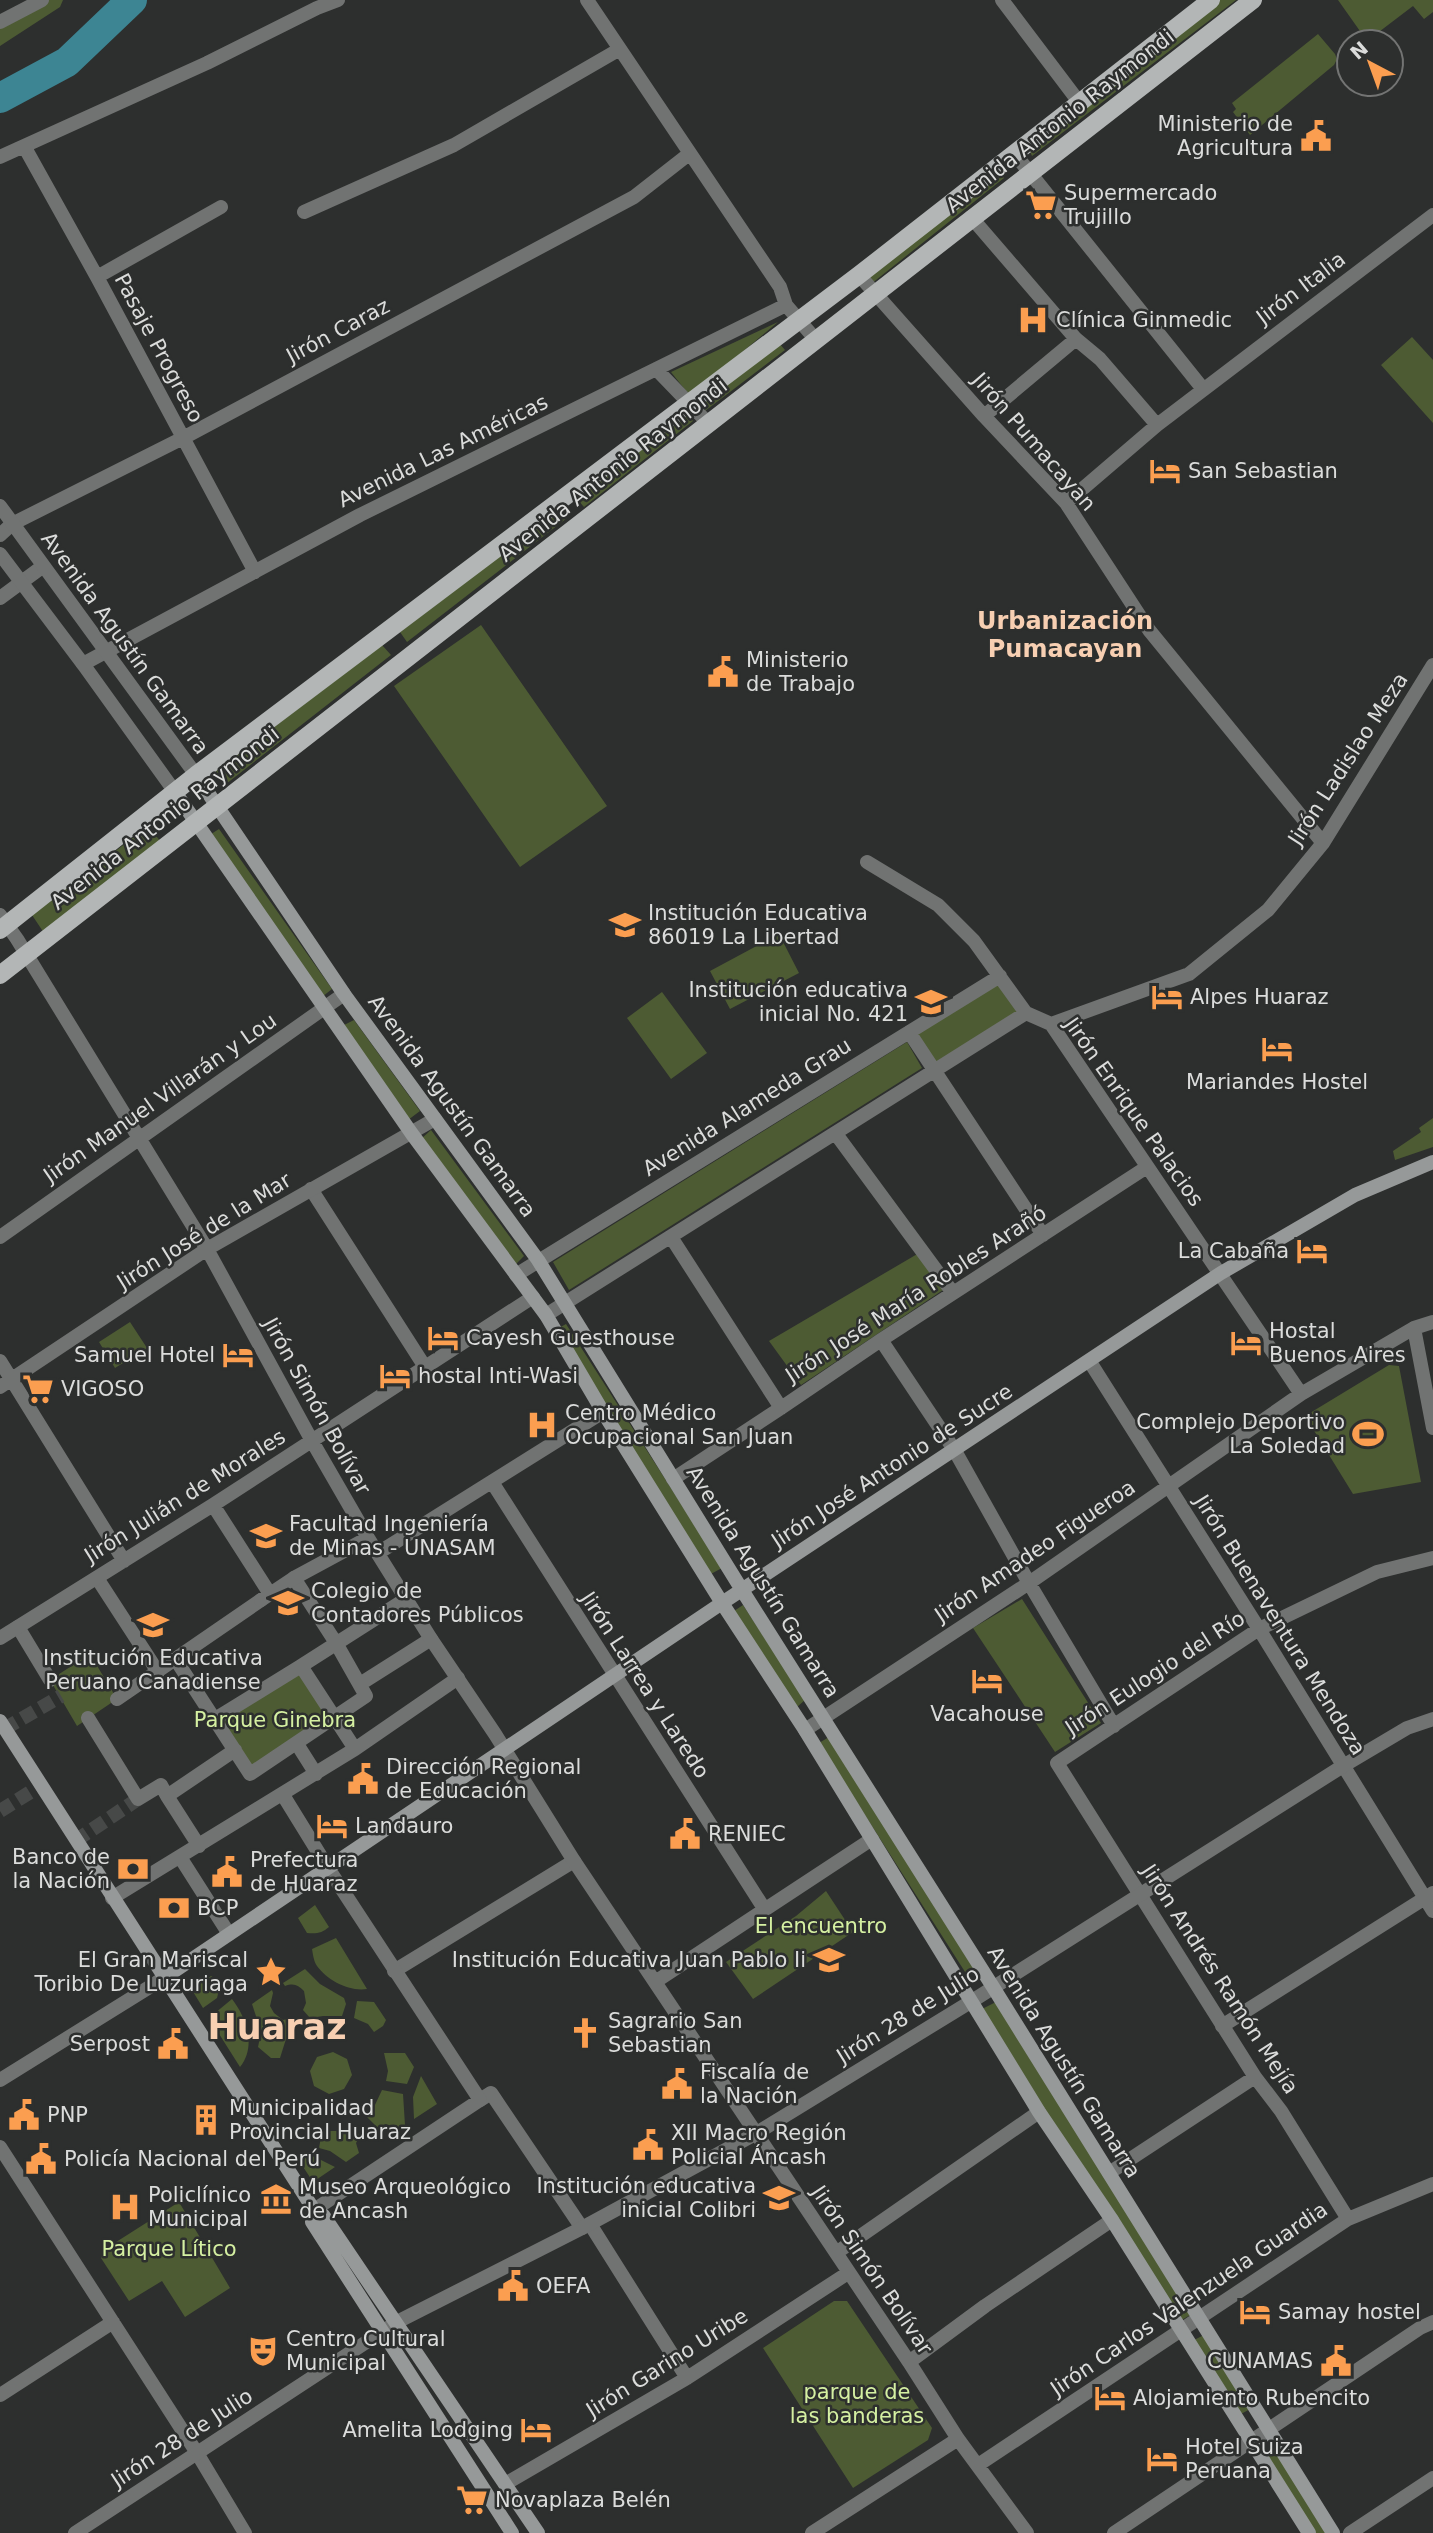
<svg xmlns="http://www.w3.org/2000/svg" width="1433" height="2533" viewBox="0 0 1433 2533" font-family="'DejaVu Sans',sans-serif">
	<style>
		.green { fill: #4d5b33 }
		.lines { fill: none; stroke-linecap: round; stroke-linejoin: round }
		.river { stroke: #3d8593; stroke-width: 30 }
		.pedestrian-tunnel { stroke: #474948; stroke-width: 14; stroke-dasharray: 14 7; stroke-linecap: butt }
		.pedestrian { stroke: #717372; stroke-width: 14 }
		.minor { stroke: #717372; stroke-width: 14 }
		.tertiary { stroke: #717372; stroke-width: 14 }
		.secondary { stroke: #969999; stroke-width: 14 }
		.primary { stroke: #b3b6b6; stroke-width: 18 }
		.labels { text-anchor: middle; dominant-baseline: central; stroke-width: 5; stroke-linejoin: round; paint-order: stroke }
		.street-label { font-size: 21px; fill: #dbdcdb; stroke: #2d2f2e }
		.poi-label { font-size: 21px; fill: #dbdcdb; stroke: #2d2f2e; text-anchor: start }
		.park-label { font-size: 21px; fill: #d5f0a2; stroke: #2d2f2e }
		.quarter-label { font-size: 24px; font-weight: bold; fill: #f7cfb2; stroke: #2d2f2e }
		.town-label { font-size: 35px; font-weight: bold; fill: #f7cfb2; stroke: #2d2f2e }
	</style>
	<rect width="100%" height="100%" fill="#2d2f2e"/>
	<!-- green -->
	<path class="green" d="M47,0H63L60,7L0,46V27Z
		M1220,0H1236L1032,156L1028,147Z
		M1338,0H1433V12L1424,19L1413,6L1367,41Z
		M1318,34L1335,54L1337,59L1334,65L1250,135L1233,112L1236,109L1232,103Z
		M999,170L1004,178L871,284L865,276Z
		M778,322L690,396L671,372Z
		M1412,337L1433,360V423L1381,365Z
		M779,343L785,350L705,411L698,405Z
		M686,412L693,421L584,507L577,499Z
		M560,510L567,518L407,642L400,632Z
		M481,625L607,806L520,867L394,686Z
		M382,645L391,655L226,784L216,771Z
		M148,826L161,842L44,933L32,915Z
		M219,829L332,989L322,997L208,836Z
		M779,934L799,973L730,1009L710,971Z
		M999,980L1019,1012L935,1063L916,1035Z
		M662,992L707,1053L671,1079L627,1018Z
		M354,1020L420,1111L408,1120L342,1026Z
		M907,1042L922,1068L569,1290L553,1262Z
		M1433,1118V1147L1395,1160L1393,1151L1421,1132L1419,1128Z
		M431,1130L524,1256L514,1266L421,1139Z
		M919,1253L946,1288L801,1385L769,1341Z
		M130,1322L147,1348L115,1368L99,1342Z
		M566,1324L722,1568L709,1575L557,1329Z
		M1389,1365L1399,1366L1421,1482L1353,1494L1305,1416Z
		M1022,1599L1101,1723L1055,1752L973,1628Z
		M743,1605L805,1700L797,1707L734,1611Z
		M90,1654L117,1699L77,1726L50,1680Z
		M301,1666L336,1719L250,1774L215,1719Z
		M829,1737L974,1969L967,1975L819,1743Z
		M826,1891L853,1932L753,1999L726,1962L796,1916Z
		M315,1905L329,1927C322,1933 317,1934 307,1933L298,1918Z
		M336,1938L367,1989C349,1992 327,1980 317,1966C314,1962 313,1955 312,1949Z
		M305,1969L320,1984L344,1998L346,2004L342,2016H323L310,2018L303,2010L306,2003L304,1991C298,1985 294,1983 285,1986L283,1983Z
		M211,1976L221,1982L217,1998L203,2008L192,1990Z
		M272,1990L273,1993L270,2006L274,2013L283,2020L293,2018L297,2027L286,2039L280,2058H271L258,2047C262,2032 257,2019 252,2004Z
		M232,1999C246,2017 257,2046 240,2067L209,2018Z
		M357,2001L374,2002L386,2020L383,2026L374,2032L368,2024L354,2018Z
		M996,2002L1192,2314L1180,2321L980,2010Z
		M333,2052L347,2059L352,2075L344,2089L329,2094L314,2086L310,2071L317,2057Z
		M384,2053H405L414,2067L407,2084L386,2081L388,2071Z
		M421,2076L437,2104L414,2119L413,2097Z
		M382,2090L403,2094L405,2125L395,2130L386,2124L377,2127L366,2116L374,2107Z
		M352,2125L360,2136L356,2143L359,2153L346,2162L330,2151L319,2148L322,2131H341Z
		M305,2155L315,2157L335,2167L313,2182L296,2156Z
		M179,2202L230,2288L185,2317L162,2281L129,2301L101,2258L102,2251Z
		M834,2301H847L932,2428L928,2440L853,2488L763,2348Z
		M1204,2335L1252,2408L1241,2414L1194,2340Z
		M1273,2448L1327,2533H1313L1265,2453Z"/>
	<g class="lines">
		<!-- river -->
		<path class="river" d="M0,98L67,62L132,0"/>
		<!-- pedestrian-tunnel -->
		<path class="pedestrian-tunnel" d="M4,1729L61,1696
			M0,1811L40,1786
			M75,1841L138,1799"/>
		<!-- pedestrian -->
		<path class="pedestrian" d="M311,1189L425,1367
			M97,1578L158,1672
			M18,1627L50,1680
			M176,1660L250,1774L366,1696L336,1643L294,1578
			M301,1666L406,1599
			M360,1684L431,1639
			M117,1699L261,1600
			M88,1718L138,1799L161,1785L167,1796L235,1750
			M215,1719L301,1666L355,1749
			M297,1744L316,1774
			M283,1795L328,1868
			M167,1796L199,1846
			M180,1857L229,1934
			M112,1898L355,1749L458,1678
			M394,1971L574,1861
			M480,2100L491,2093L582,2228"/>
		<!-- minor -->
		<path class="minor" d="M587,0L780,287L786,305
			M1002,0L1079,102
			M0,22L42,0
			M24,146L97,277L255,572
			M1014,153L1203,389
			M0,157L207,63L317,8L338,0
			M304,212L454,145L620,49
			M971,217L1076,339L1100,359L1157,425
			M859,275L984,416L1066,503L1149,630L1323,843
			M97,277L221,207
			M656,369L709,424
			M984,416L1076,339
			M1066,503L1157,425L1433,215
			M0,535L12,524L183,438L634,197L689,154
			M0,598L42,567
			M83,664L360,515L786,305L816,340
			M867,862L938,905L974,941L1026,1013L1051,1024L1301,1394
			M0,915L17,939L207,1249L312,1441L368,1538L431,1639L495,1734L574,1861L909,2362L958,2439L1027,2533
			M1051,1024L1189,974L1268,910L1323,843L1433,665
			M909,1032L1043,1235
			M836,1134L953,1293
			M0,1237L344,994
			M671,1237L781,1408
			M516,1275L1000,976
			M546,1315L1026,1013
			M1414,1328L1433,1428
			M881,1340L955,1451L1029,1583L1114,1726
			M0,1361L124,1561
			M1090,1362L1259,1629L1433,1911
			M0,1387L207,1249L435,1119
			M673,1479L781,1408L881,1340L1147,1167
			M492,1482L765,1910
			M213,1505L270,1594
			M378,1553L603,1412
			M261,1600L294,1578L368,1538
			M0,1638L213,1505L533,1297
			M805,1730L1029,1583L1301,1394L1414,1328L1433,1322
			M655,1982L872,1839
			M1222,2026L1433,1893
			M0,2080L164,1978
			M0,2147L197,2453L245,2533
			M1109,2173L1255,2077
			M314,2210L480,2100L328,1868
			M1348,2219L1281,2111L1255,2077L1057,1763L1259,1629L1377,1572L1433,1558
			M590,2224L687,2378
			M836,2253L1039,2112
			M909,2362L985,2306L1112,2220
			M0,2395L113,2322
			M978,2465L1348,2219L1433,2184
			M505,2484L687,2378L848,2273
			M812,2533L958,2439
			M1114,2533L1420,2328L1433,2322
			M1350,2533L1433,2478"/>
		<!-- tertiary -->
		<path class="tertiary" d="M0,506L196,775
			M0,554L83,664L175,792
			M75,2533L397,2322L582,2228L755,2134L972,2001L1343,1766L1407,1728L1433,1719"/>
		<!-- secondary -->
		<path class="secondary" d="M196,775L344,994L538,1260L742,1590L993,1987L1333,2533
			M175,792L412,1134L546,1315L603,1412L722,1603L805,1730L1039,2112L1112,2220L1309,2533
			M0,1721L314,2210L323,2215L538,2533
			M164,1978L722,1603L1221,1273L1355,1195L1433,1162
			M314,2210L312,2222L512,2533"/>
		<!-- primary -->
		<path class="primary" d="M0,930L196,775L859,275L1211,0
			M0,975L1253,0"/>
	</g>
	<!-- icons -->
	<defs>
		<symbol id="civic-bare" viewBox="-9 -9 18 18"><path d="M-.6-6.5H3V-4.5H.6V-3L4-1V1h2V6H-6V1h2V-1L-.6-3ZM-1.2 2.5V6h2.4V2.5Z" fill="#fb9e50" stroke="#2d2f2e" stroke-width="2.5" paint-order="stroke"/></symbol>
		<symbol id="supermarket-bare" viewBox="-9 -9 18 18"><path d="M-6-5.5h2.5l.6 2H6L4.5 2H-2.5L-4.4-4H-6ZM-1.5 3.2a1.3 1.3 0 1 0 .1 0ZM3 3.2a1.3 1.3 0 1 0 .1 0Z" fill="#fb9e50" stroke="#2d2f2e" stroke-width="2.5" paint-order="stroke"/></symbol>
		<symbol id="hospital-bare" viewBox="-9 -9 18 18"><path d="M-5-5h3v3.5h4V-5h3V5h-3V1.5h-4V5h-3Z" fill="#fb9e50" stroke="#2d2f2e" stroke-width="2.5" paint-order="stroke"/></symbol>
		<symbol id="hotel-bare" viewBox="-9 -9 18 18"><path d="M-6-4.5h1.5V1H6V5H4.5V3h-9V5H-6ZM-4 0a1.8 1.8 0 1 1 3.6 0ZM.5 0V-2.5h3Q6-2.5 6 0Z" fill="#fb9e50" stroke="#2d2f2e" stroke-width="2.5" paint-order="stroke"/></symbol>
		<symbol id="school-bare" viewBox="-9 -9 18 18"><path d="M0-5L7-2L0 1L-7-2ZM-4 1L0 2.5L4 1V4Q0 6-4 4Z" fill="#fb9e50" stroke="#2d2f2e" stroke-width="2.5" paint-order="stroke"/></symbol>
		<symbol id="stadium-bare" viewBox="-9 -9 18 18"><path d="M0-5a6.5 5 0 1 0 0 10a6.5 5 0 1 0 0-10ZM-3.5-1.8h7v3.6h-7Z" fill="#fb9e50" stroke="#2d2f2e" stroke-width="2.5" paint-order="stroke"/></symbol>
		<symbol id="university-bare" viewBox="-9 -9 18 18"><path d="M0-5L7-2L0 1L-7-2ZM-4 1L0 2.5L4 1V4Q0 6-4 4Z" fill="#fb9e50" stroke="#2d2f2e" stroke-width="2.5" paint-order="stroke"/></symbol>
		<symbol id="bank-bare" viewBox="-9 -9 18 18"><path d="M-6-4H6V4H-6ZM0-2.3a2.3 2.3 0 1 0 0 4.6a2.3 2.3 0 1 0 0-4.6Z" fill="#fb9e50" stroke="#2d2f2e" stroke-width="2.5" paint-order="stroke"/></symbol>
		<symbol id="sight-bare" viewBox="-9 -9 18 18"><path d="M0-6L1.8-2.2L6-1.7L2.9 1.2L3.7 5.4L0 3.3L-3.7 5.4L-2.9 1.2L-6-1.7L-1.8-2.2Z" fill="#fb9e50" stroke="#2d2f2e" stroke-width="2.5" paint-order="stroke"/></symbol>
		<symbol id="church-bare" viewBox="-9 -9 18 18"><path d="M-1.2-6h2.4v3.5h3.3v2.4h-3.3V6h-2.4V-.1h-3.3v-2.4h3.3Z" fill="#fb9e50" stroke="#2d2f2e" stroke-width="2.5" paint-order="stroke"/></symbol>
		<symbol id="building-bare" viewBox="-9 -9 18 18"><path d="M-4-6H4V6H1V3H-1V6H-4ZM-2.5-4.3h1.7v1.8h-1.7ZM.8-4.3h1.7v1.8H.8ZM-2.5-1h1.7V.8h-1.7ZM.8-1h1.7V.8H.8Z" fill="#fb9e50" stroke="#2d2f2e" stroke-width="2.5" paint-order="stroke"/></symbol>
		<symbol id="museum-bare" viewBox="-9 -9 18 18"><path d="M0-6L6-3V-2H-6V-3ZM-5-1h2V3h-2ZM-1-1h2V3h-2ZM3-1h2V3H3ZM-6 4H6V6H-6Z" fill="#fb9e50" stroke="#2d2f2e" stroke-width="2.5" paint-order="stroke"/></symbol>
		<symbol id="theatre-bare" viewBox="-9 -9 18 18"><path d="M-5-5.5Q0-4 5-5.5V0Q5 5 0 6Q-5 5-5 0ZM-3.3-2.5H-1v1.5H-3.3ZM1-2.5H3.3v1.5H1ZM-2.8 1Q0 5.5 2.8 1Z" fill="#fb9e50" stroke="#2d2f2e" stroke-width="2.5" paint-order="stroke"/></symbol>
	</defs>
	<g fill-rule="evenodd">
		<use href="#civic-bare" x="1294" y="114" width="44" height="44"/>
		<use href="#supermarket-bare" x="1019" y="183" width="44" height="44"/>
		<use href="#hospital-bare" x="1011" y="298" width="44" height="44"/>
		<use href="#hotel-bare" x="1143" y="449" width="44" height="44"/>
		<use href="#civic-bare" x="701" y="650" width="44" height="44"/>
		<use href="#school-bare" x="603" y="903" width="44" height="44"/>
		<use href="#hotel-bare" x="1145" y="975" width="44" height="44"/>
		<use href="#school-bare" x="909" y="980" width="44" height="44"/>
		<use href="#hotel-bare" x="1255" y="1027" width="44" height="44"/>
		<use href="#hotel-bare" x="1290" y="1229" width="44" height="44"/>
		<use href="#hotel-bare" x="421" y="1316" width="44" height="44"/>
		<use href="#hotel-bare" x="1224" y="1321" width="44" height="44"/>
		<use href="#hotel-bare" x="216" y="1333" width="44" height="44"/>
		<use href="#hotel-bare" x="373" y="1354" width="44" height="44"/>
		<use href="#supermarket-bare" x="16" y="1367" width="44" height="44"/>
		<use href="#hospital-bare" x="520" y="1403" width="44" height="44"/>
		<use href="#stadium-bare" x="1346" y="1412" width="44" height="44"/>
		<use href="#university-bare" x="244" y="1514" width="44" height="44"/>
		<use href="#university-bare" x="266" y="1581" width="44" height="44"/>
		<use href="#school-bare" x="131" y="1603" width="44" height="44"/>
		<use href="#hotel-bare" x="965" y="1659" width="44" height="44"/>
		<use href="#civic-bare" x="341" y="1757" width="44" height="44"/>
		<use href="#hotel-bare" x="310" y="1804" width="44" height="44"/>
		<use href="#civic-bare" x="663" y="1812" width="44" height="44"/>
		<use href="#bank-bare" x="111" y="1847" width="44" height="44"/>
		<use href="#civic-bare" x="205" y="1850" width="44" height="44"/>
		<use href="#bank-bare" x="152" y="1886" width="44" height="44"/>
		<use href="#school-bare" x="807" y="1938" width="44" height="44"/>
		<use href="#sight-bare" x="249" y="1950" width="44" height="44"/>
		<use href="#church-bare" x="563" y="2011" width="44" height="44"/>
		<use href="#civic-bare" x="151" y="2022" width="44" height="44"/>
		<use href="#civic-bare" x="655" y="2062" width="44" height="44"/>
		<use href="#civic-bare" x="2" y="2093" width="44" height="44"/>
		<use href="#building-bare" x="184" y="2098" width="44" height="44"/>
		<use href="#civic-bare" x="626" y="2123" width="44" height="44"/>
		<use href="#civic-bare" x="19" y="2137" width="44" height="44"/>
		<use href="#school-bare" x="757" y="2176" width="44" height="44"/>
		<use href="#museum-bare" x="254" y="2177" width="44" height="44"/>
		<use href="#hospital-bare" x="103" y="2185" width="44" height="44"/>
		<use href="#civic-bare" x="491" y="2264" width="44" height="44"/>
		<use href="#hotel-bare" x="1233" y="2290" width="44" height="44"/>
		<use href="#theatre-bare" x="241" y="2329" width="44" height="44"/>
		<use href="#civic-bare" x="1314" y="2339" width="44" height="44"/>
		<use href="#hotel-bare" x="1088" y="2376" width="44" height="44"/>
		<use href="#hotel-bare" x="514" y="2408" width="44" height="44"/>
		<use href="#hotel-bare" x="1140" y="2437" width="44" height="44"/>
		<use href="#supermarket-bare" x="450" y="2478" width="44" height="44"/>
	</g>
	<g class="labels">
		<!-- street labels -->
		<g class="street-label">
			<text transform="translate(1060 121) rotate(-38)">Avenida Antonio Raymondi</text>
			<text transform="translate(1301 288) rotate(-37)">Jirón Italia</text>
			<text transform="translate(338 331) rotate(-28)">Jirón Caraz</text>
			<text transform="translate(159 348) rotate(62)">Pasaje Progreso</text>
			<text transform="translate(1034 442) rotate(49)">Jirón Pumacayan</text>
			<text transform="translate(443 451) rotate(-26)">Avenida Las Américas</text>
			<text transform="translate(613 470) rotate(-38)">Avenida Antonio Raymondi</text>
			<text transform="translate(125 643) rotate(54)">Avenida Agustín Gamarra</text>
			<text transform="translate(1348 759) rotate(-57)">Jirón Ladislao Meza</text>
			<text transform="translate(165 818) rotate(-38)">Avenida Antonio Raymondi</text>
			<text transform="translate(160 1098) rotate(-35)">Jirón Manuel Villarán y Lou</text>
			<text transform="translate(452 1106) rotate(54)">Avenida Agustín Gamarra</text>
			<text transform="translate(747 1107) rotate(-32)">Avenida Alameda Grau</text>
			<text transform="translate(1134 1112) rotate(55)">Jirón Enrique Palacios</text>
			<text transform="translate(204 1231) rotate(-32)">Jirón José de la Mar</text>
			<text transform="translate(916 1294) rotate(-33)">Jirón José María Robles Arañó</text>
			<text transform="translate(317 1406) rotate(61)">Jirón Simón Bolívar</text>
			<text transform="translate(892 1466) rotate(-33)">Jirón José Antonio de Sucre</text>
			<text transform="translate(185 1496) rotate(-32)">Jirón Julián de Morales</text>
			<text transform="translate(1035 1551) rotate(-34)">Jirón Amadeo Figueroa</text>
			<text transform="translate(763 1582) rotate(58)">Avenida Agustín Gamarra</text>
			<text transform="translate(1280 1625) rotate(58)">Jirón Buenaventura Mendoza</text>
			<text transform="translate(1155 1673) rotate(-33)">Jirón Eulogio del Río</text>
			<text transform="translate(645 1685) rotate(57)">Jirón Larrea y Laredo</text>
			<text transform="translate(1220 1979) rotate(57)">Jirón Andrés Ramón Mejía</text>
			<text transform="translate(908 2015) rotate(-32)">Jirón 28 de Julio</text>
			<text transform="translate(1064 2062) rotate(58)">Avenida Agustín Gamarra</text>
			<text transform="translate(872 2270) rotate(56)">Jirón Simón Bolívar</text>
			<text transform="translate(1189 2299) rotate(-34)">Jirón Carlos Valenzuela Guardia</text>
			<text transform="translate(667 2363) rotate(-32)">Jirón Garino Uribe</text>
			<text transform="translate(182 2438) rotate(-33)">Jirón 28 de Julio</text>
		</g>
		<!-- poi labels -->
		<g class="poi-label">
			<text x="1293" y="124" text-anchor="end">Ministerio de<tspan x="1293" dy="24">Agricultura</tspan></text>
			<text x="1064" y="193">Supermercado<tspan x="1064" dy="24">Trujillo</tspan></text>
			<text x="1056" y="320">Clínica Ginmedic</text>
			<text x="1188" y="471">San Sebastian</text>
			<text x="746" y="660">Ministerio<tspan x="746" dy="24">de Trabajo</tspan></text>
			<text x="648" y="913">Institución Educativa<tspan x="648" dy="24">86019 La Libertad</tspan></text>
			<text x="908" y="990" text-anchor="end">Institución educativa<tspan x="908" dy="24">inicial No. 421</tspan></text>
			<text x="1190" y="997">Alpes Huaraz</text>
			<text x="1277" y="1082" text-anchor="middle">Mariandes Hostel</text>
			<text x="1289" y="1251" text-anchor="end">La Cabaña</text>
			<text x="1269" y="1331">Hostal<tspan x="1269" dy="24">Buenos Aires</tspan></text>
			<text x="466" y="1338">Cayesh Guesthouse</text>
			<text x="215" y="1355" text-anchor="end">Samuel Hotel</text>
			<text x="418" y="1376">hostal Inti-Wasi</text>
			<text x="61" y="1389">VIGOSO</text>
			<text x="565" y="1413">Centro Médico<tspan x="565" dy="24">Ocupacional San Juan</tspan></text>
			<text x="1345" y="1422" text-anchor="end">Complejo Deportivo<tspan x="1345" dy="24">La Soledad</tspan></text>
			<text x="289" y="1524">Facultad Ingeniería<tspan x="289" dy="24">de Minas - UNASAM</tspan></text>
			<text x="311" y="1591">Colegio de<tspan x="311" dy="24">Contadores Públicos</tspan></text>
			<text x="153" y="1658" text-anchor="middle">Institución Educativa<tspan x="153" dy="24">Peruano Canadiense</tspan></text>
			<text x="987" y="1714" text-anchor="middle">Vacahouse</text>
			<text x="386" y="1767">Dirección Regional<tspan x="386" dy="24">de Educación</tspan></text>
			<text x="355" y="1826">Landauro</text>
			<text x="708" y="1834">RENIEC</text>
			<text x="110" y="1857" text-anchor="end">Banco de<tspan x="110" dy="24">la Nación</tspan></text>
			<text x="250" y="1860">Prefectura<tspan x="250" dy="24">de Huaraz</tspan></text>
			<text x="197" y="1908">BCP</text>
			<text x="248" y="1960" text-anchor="end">El Gran Mariscal<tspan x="248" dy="24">Toribio De Luzuriaga</tspan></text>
			<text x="806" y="1960" text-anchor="end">Institución Educativa Juan Pablo Ii</text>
			<text x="608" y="2021">Sagrario San<tspan x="608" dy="24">Sebastian</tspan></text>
			<text x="150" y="2044" text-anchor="end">Serpost</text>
			<text x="700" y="2072">Fiscalía de<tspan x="700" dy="24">la Nación</tspan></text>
			<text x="229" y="2108">Municipalidad<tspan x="229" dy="24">Provincial Huaraz</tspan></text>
			<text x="47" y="2115">PNP</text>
			<text x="671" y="2133">XII Macro Región<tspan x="671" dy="24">Policial Áncash</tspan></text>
			<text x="64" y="2159">Policía Nacional del Perú</text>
			<text x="756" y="2186" text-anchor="end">Institución educativa<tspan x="756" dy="24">inicial Colibri</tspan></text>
			<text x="299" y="2187">Museo Arqueológico<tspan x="299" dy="24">de Ancash</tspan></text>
			<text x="148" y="2195">Policlínico<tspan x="148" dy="24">Municipal</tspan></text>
			<text x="536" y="2286">OEFA</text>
			<text x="1278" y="2312">Samay hostel</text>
			<text x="286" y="2339">Centro Cultural<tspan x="286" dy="24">Municipal</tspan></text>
			<text x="1313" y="2361" text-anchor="end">CUNAMAS</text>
			<text x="1133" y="2398">Alojamiento Rubencito</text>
			<text x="513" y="2430" text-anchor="end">Amelita Lodging</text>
			<text x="1185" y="2447">Hotel Suiza<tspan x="1185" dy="24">Peruana</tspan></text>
			<text x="495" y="2500">Novaplaza Belén</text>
		</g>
		<!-- park labels -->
		<g class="park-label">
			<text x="275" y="1720">Parque Ginebra</text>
			<text x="821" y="1926">El encuentro</text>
			<text x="169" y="2249">Parque Lítico</text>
			<text x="857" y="2392">parque de<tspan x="857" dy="24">las banderas</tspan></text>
		</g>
		<!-- quarter labels -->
		<g class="quarter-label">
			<text x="1065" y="621">Urbanización<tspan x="1065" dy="28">Pumacayan</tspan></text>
		</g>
		<!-- town labels -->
		<g class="town-label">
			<text x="277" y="2027">Huaraz</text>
		</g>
	</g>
	<!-- north arrow -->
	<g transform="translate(1370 63) rotate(319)"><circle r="33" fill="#2d2f2e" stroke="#737473" stroke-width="2"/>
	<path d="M0-5L12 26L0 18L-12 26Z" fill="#fb9e50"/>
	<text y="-10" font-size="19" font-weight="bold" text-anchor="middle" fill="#dbdcdb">N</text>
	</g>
</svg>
